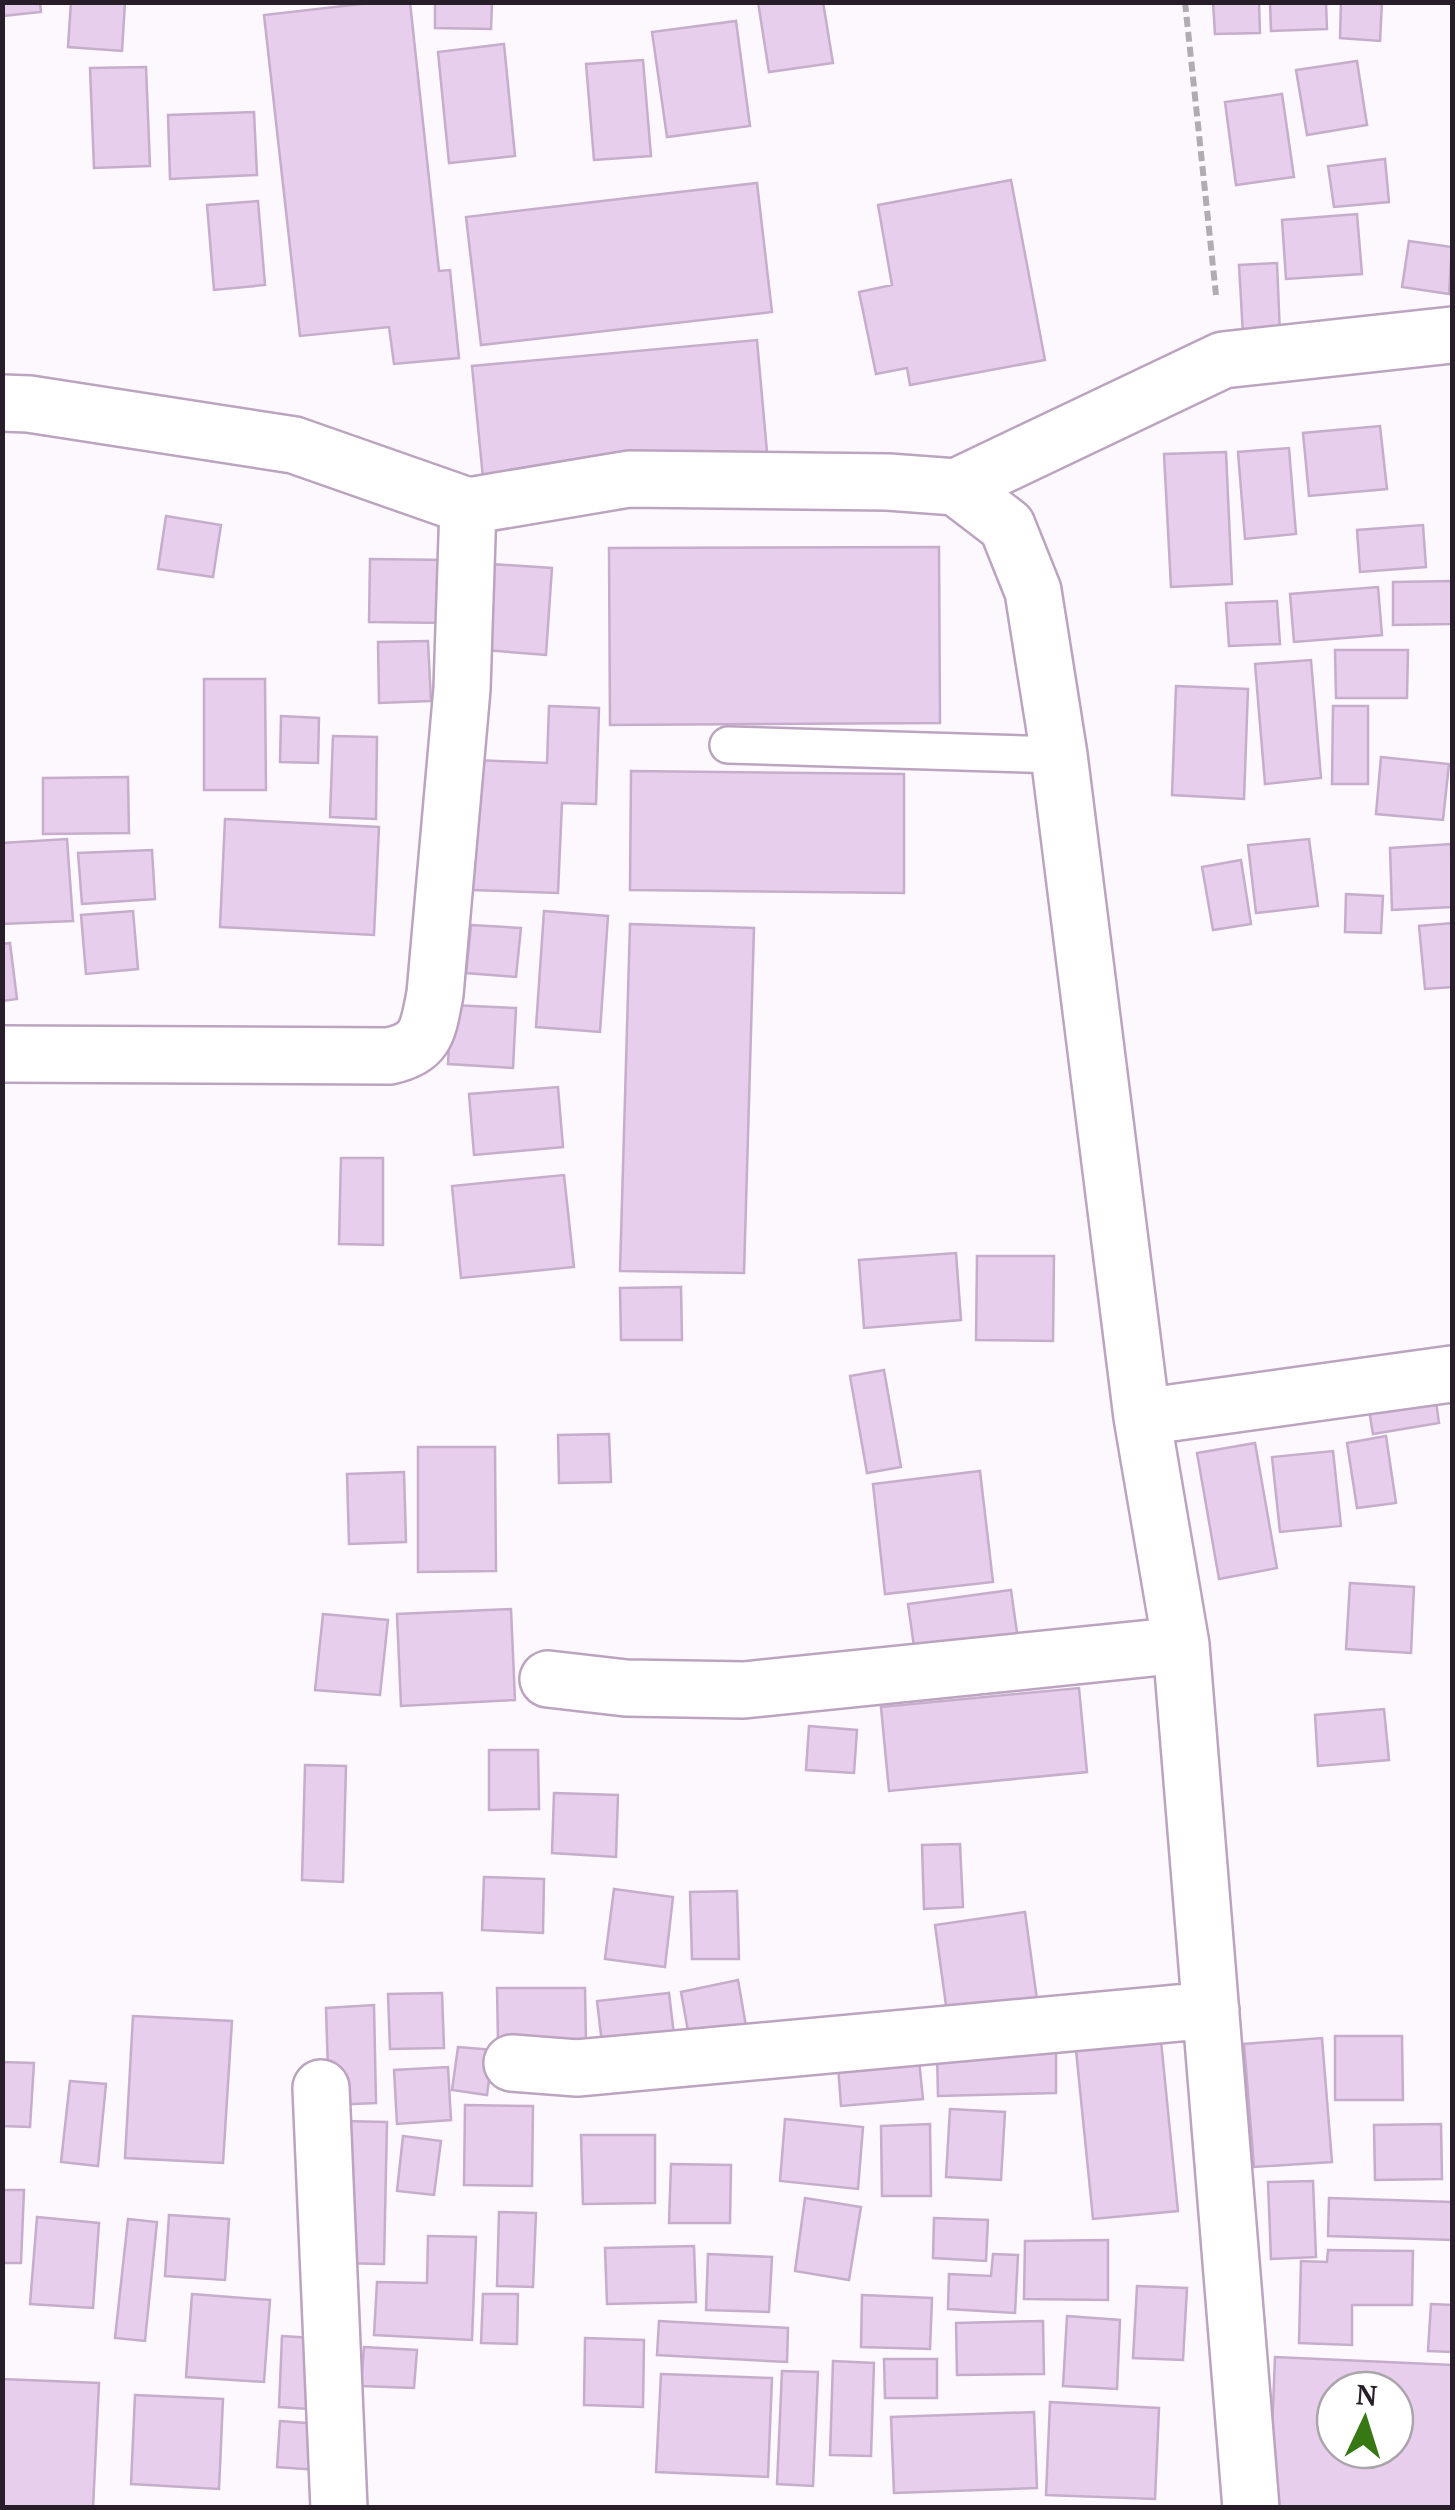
<svg xmlns="http://www.w3.org/2000/svg" width="1455" height="2510" viewBox="0 0 1455 2510" font-family="'PT Serif',serif">
	<style>
		.building { fill: #e8ceed; stroke: #c6adcb; stroke-width: 2.5; fill-rule: evenodd }
		.lines { fill: none; stroke-linecap: round; stroke-linejoin: round }
		.service-casing { stroke: #bca3c0; stroke-width: 40 }
		.minor-casing { stroke: #bca3c0; stroke-width: 60 }
		.path { stroke: #b2abb3; stroke-width: 6; stroke-dasharray: 10 5; stroke-linecap: butt }
		.service { stroke: #fff; stroke-width: 35 }
		.minor { stroke: #fff; stroke-width: 55 }
	</style>
	<rect width="100%" height="100%" fill="#fdf8fe"/>
	<!-- building -->
	<path class="building" d="M2,2H40L41,12L2,16Z
		M71,2H125L122,51L68,47Z
		M378,2H410L439,271L450,270L459,358L394,364L389,327L300,336L264,15Z
		M435,2H492L491,29L435,28Z
		M758,2H823L833,63L769,72Z
		M1213,2H1259L1260,33L1215,34Z
		M1270,2H1326L1327,29L1271,31Z
		M1341,2H1382L1380,41L1340,38Z
		M736,21L750,126L667,137L652,32Z
		M504,44L515,156L449,163L438,52Z
		M643,60L651,156L594,160L586,64Z
		M1357,61L1367,125L1307,135L1296,70Z
		M146,67L150,166L94,168L90,68Z
		M1282,94L1294,177L1236,185L1225,102Z
		M254,112L257,175L170,179L168,115Z
		M1385,159L1389,202L1334,207L1328,166Z
		M1011,180L1045,360L910,385L907,368L876,374L859,292L892,285L878,205Z
		M757,183L772,312L481,345L466,217Z
		M258,201L265,285L214,290L207,205Z
		M1357,214L1362,274L1286,279L1282,220Z
		M1409,241L1452,247L1449,294L1402,287Z
		M1277,263L1280,334L1243,335L1239,265Z
		M757,340L767,452L483,478L472,366Z
		M1380,426L1387,489L1309,496L1303,433Z
		M1289,448L1296,534L1245,539L1238,452Z
		M1226,452L1232,584L1171,587L1164,454Z
		M166,516L221,525L213,577L158,569Z
		M1423,525L1426,567L1360,572L1357,530Z
		M939,547L940,723L610,725L609,548Z
		M370,559L448,560L447,623L369,622Z
		M491,564L552,568L546,655L485,650Z
		M1452,581V624L1393,625V582Z
		M1378,587L1382,635L1294,642L1290,594Z
		M1277,601L1280,644L1229,646L1226,603Z
		M428,641L431,701L379,703L378,642Z
		M1335,650H1408L1407,698H1336Z
		M1311,660L1321,778L1265,784L1255,664Z
		M204,679H265L266,790H204Z
		M1176,686L1248,689L1244,799L1172,795Z
		M549,706L599,708L596,804L562,803L558,893L472,890L476,760L547,763Z
		M1333,706H1368V784H1332Z
		M281,716L319,718L318,763L280,762Z
		M333,736L377,737L376,819L330,817Z
		M1381,757L1449,764L1443,820L1376,814Z
		M631,771L904,774V893L630,890Z
		M128,777L129,833L43,834V778Z
		M225,819L379,827L374,935L220,927Z
		M67,839L73,921L2,924V843Z
		M1309,839L1318,906L1256,913L1248,845Z
		M1451,844L1452,907L1392,910L1390,848Z
		M152,850L155,899L82,904L78,853Z
		M1241,860L1251,924L1213,930L1202,867Z
		M1346,894L1383,896L1381,933L1345,932Z
		M133,911L138,969L86,974L81,915Z
		M544,911L608,916L600,1032L536,1027Z
		M1452,923V987L1425,989L1419,926Z
		M630,924L754,928L744,1273L620,1271Z
		M471,925L521,928L516,977L466,973Z
		M10,943L17,999L2,1001V944Z
		M451,1005L516,1008L513,1068L448,1064Z
		M558,1087L563,1147L474,1155L469,1094Z
		M341,1158H383V1245L339,1244Z
		M564,1175L574,1267L461,1278L452,1186Z
		M956,1253L961,1320L864,1328L859,1260Z
		M977,1256H1054L1053,1341L976,1340Z
		M681,1287L682,1340H621L620,1288Z
		M884,1370L901,1467L867,1473L850,1376Z
		M1435,1394L1439,1423L1373,1434L1368,1404Z
		M609,1434L611,1482L559,1483L558,1435Z
		M1386,1436L1396,1503L1357,1508L1347,1443Z
		M1255,1443L1277,1568L1219,1579L1197,1453Z
		M418,1447H495L496,1571L418,1572Z
		M1333,1451L1341,1526L1280,1532L1272,1457Z
		M980,1471L993,1582L885,1594L873,1484Z
		M404,1472L406,1542L349,1544L347,1474Z
		M1350,1583L1414,1587L1411,1653L1346,1649Z
		M1011,1590L1018,1640L915,1654L908,1604Z
		M511,1609L515,1700L401,1706L397,1614Z
		M323,1614L388,1620L380,1695L315,1690Z
		M1079,1688L1087,1772L889,1791L881,1707Z
		M1384,1709L1389,1760L1318,1766L1315,1715Z
		M809,1726L857,1730L854,1773L806,1770Z
		M489,1750H538L539,1809L489,1810Z
		M305,1765L346,1766L343,1882L302,1880Z
		M554,1793L618,1795L616,1857L552,1853Z
		M960,1844L963,1907L924,1909L922,1845Z
		M484,1877L544,1879L543,1933L482,1930Z
		M614,1889L673,1897L665,1967L605,1959Z
		M737,1891L739,1959H692L690,1892Z
		M1025,1912L1038,2007L948,2020L935,1925Z
		M738,1980L747,2032L690,2042L681,1992Z
		M497,1988H585L586,2043L498,2042Z
		M442,1993L444,2048L390,2049L388,1994Z
		M669,1993L675,2043L603,2052L597,2001Z
		M374,2005L376,2103L329,2105L326,2008Z
		M133,2016L232,2021L223,2163L125,2158Z
		M1335,2036H1402L1403,2100H1335Z
		M1322,2038L1332,2162L1254,2167L1244,2044Z
		M1161,2041L1178,2211L1093,2219L1076,2050Z
		M458,2047L493,2050L487,2095L452,2090Z
		M1056,2050V2093L938,2096L937,2053Z
		M919,2060L923,2099L841,2106L838,2066Z
		M2,2062L34,2063L30,2127L2,2126Z
		M448,2067L451,2120L397,2124L394,2070Z
		M70,2081L106,2084L98,2166L61,2162Z
		M465,2105L533,2106L532,2186L464,2185Z
		M950,2109L1005,2112L1001,2180L946,2177Z
		M785,2119L863,2127L858,2189L780,2181Z
		M342,2121L387,2122L384,2264L338,2263Z
		M930,2124L931,2196H882L881,2126Z
		M1441,2124L1442,2179L1375,2180L1374,2125Z
		M581,2135H655V2203L583,2204Z
		M403,2136L441,2141L434,2195L397,2191Z
		M671,2164L731,2165L730,2223H669Z
		M1313,2181L1316,2257L1271,2259L1268,2182Z
		M2,2190H24L21,2263H2Z
		M805,2198L861,2207L849,2280L795,2271Z
		M1329,2198L1452,2202V2240L1328,2236Z
		M499,2212L536,2213L533,2287L497,2286Z
		M169,2215L229,2219L225,2280L165,2276Z
		M37,2217L99,2223L93,2308L30,2304Z
		M934,2218L988,2220L986,2261L933,2258Z
		M128,2219L157,2222L145,2341L115,2338Z
		M428,2236L476,2237L472,2340L374,2335L377,2282L427,2283Z
		M1108,2240V2300L1024,2299L1025,2241Z
		M694,2246L696,2302L607,2304L605,2248Z
		M1328,2250L1413,2251L1412,2305H1352V2345L1299,2343L1301,2261L1327,2262Z
		M708,2254L772,2257L769,2312L706,2310Z
		M993,2254L1018,2255L1015,2313L948,2309L949,2274L991,2276Z
		M1137,2286L1187,2288L1183,2360L1133,2358Z
		M192,2294L270,2300L264,2382L186,2377Z
		M483,2294H518L517,2344L481,2343Z
		M862,2295L932,2298L930,2349L861,2347Z
		M1431,2304L1452,2305V2352L1428,2351Z
		M1067,2316L1120,2320L1117,2389L1063,2386Z
		M659,2321L788,2328L787,2362L657,2355Z
		M1043,2321L1044,2374L957,2375L956,2323Z
		M282,2336L313,2338L309,2409L279,2407Z
		M585,2338L644,2340L643,2407L584,2405Z
		M364,2347L417,2350L414,2388L361,2386Z
		M1275,2357L1452,2365V2508H1269ZM1335,2390H1395V2450H1335Z
		M884,2359H937V2398H885Z
		M833,2361L874,2363L871,2456L830,2455Z
		M782,2371L818,2372L813,2486L777,2484Z
		M661,2374L772,2378L768,2477L656,2472Z
		M2,2379L99,2383L93,2508H2Z
		M135,2395L223,2399L219,2489L131,2484Z
		M1050,2402L1159,2408L1155,2499L1046,2495Z
		M1034,2412L1037,2488L894,2493L891,2417Z
		M280,2421L319,2424L317,2470L277,2467Z"/>
	<g class="lines">
		<defs>
			<path id="service" d="M728,745L1059,755"/>
			<path id="minor" d="M2,403L29,404L294,445L468,506L629,479L888,482L956,487L1007,526L1033,591L1059,755L1142,1417L1181,1645L1251,2508
				M956,487L1223,360L1452,335
				M2,1054L389,1056C428,1048 428,1029 435,994L462,689L468,506
				M1142,1417L1452,1374
				M548,1679L626,1688L744,1690L1181,1645
				M512,2063L577,2068L1211,2010
				M321,2088L339,2508"/>
		</defs>
		<!-- service casing -->
		<use href="#service" class="service-casing"/>
		<!-- minor casing -->
		<use href="#minor" class="minor-casing"/>
		<!-- path -->
		<path class="path" d="M1185,2L1216,295"/>
		<!-- service -->
		<use href="#service" class="service"/>
		<!-- minor -->
		<use href="#minor" class="minor"/>
	</g>
	<!-- border -->
	<rect width="1455" height="2510" fill="none" stroke="#271e29" stroke-width="10"/>
	<!-- north arrow -->
	<g transform="translate(1365 2420) rotate(4)"><circle r="48" fill="#ffffff" stroke="#a9a5a9" stroke-width="2.5"/>
	<path d="M0-8L18 38L0 25L-18 38Z" fill="#377714"/>
	<text y="-15" font-size="28" font-weight="bold" text-anchor="middle" fill="#271e29">N</text>
	</g>
</svg>
